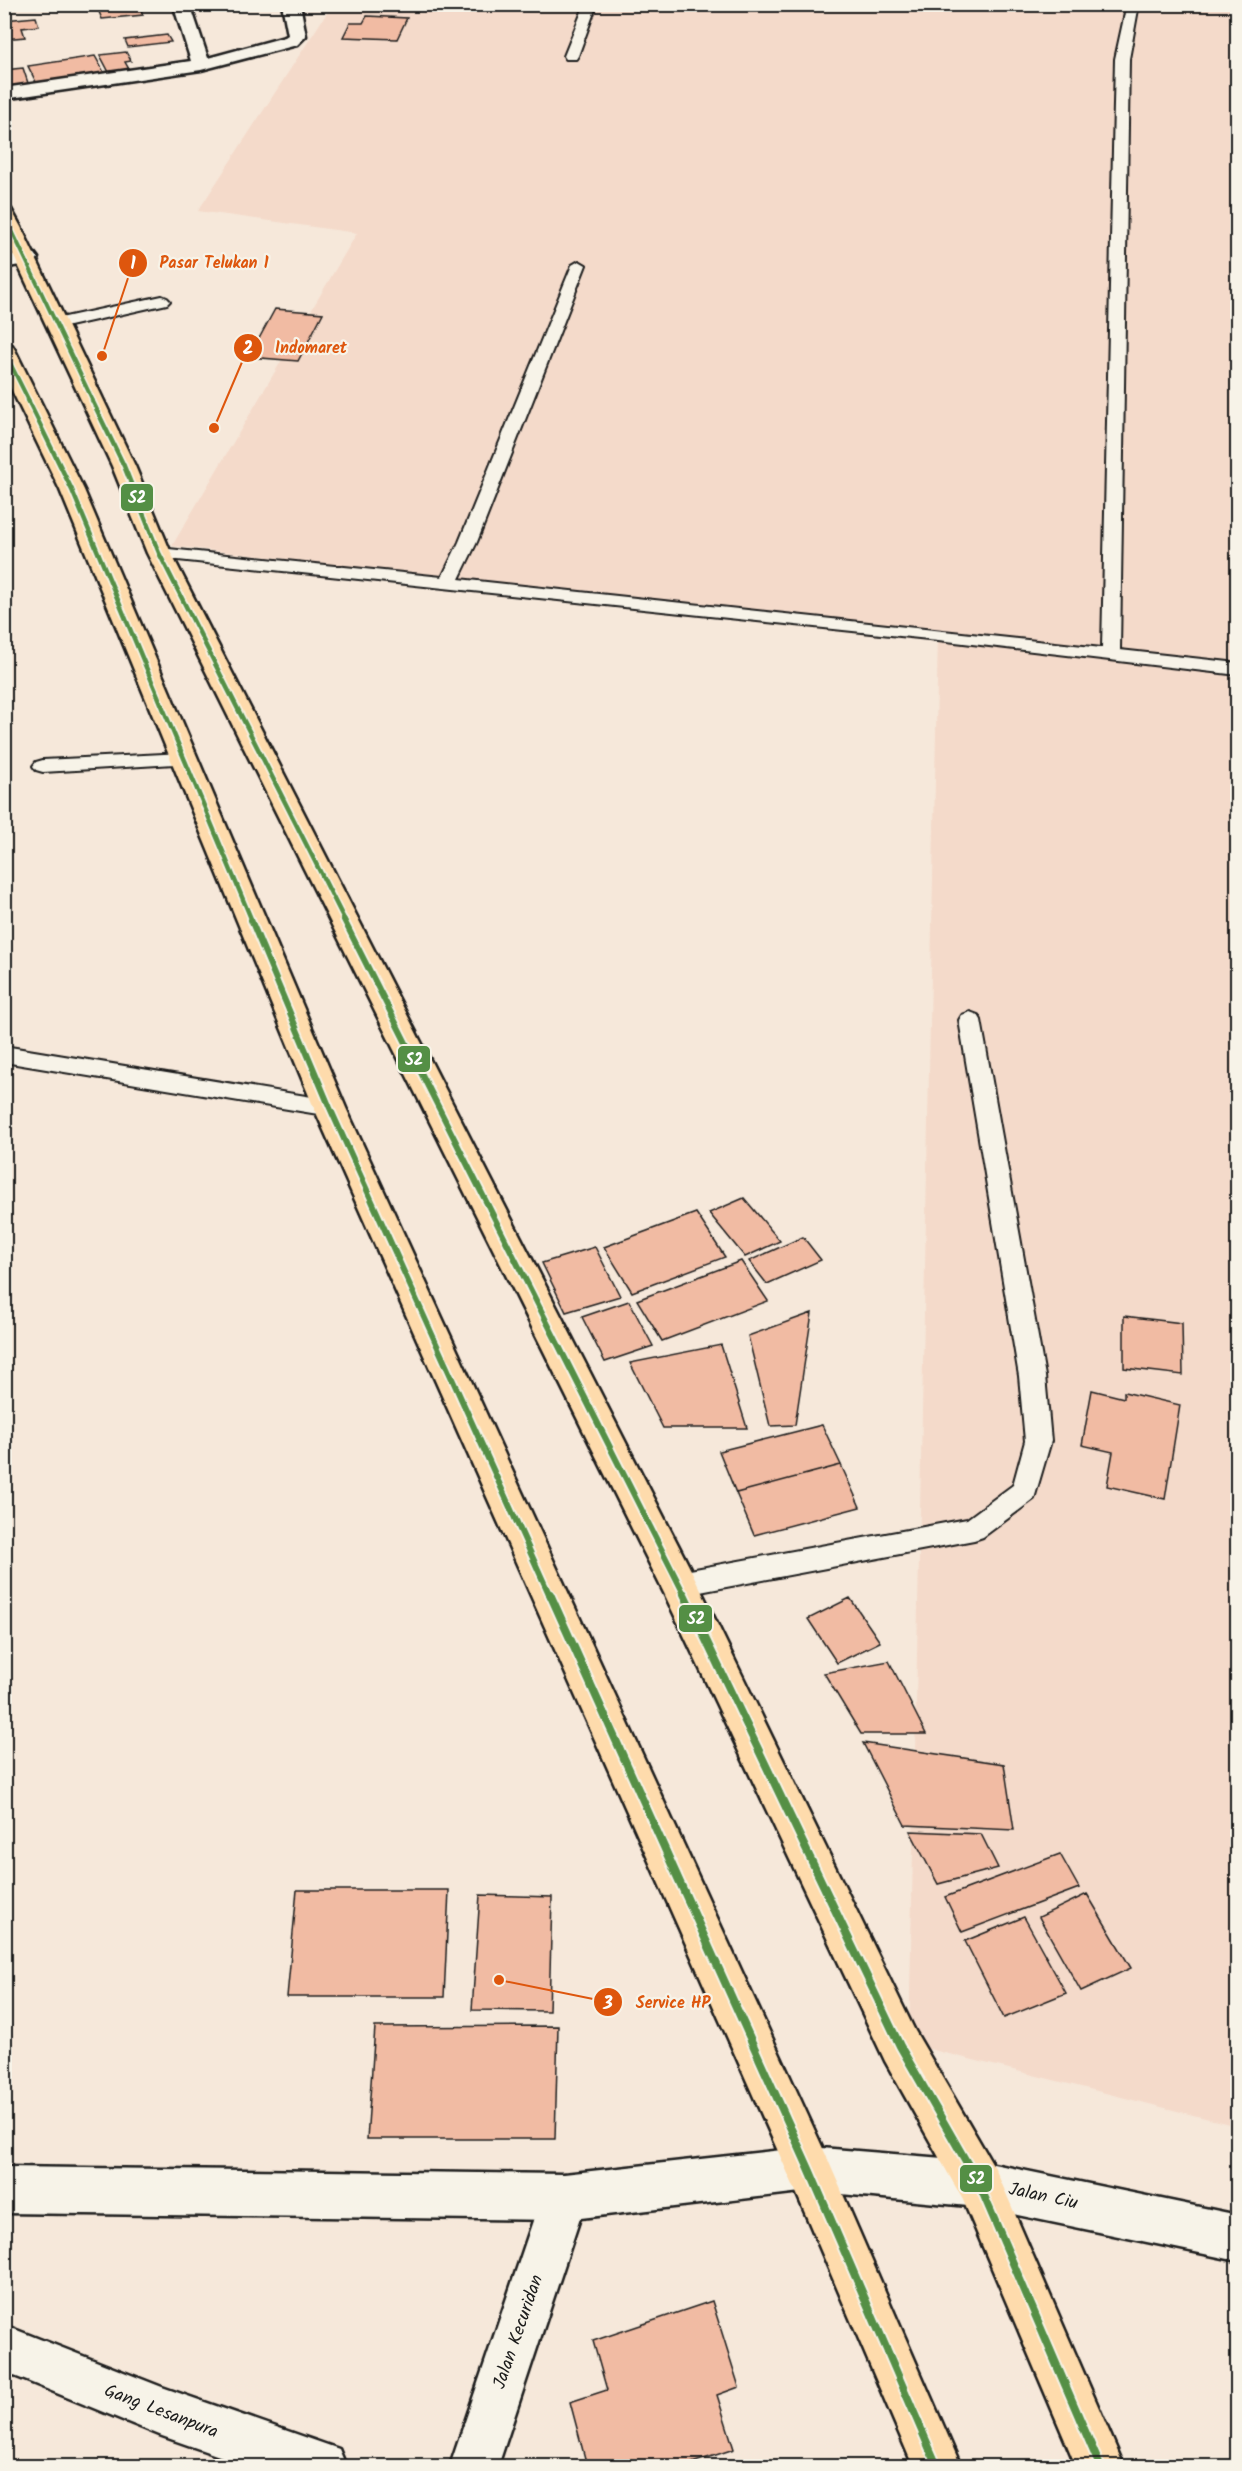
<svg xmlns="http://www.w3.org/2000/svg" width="1242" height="2471" viewBox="0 0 1242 2471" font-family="Kalam,sans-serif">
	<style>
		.built { fill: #f4daca }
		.building { fill: #f1bba3; stroke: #1c1c1c; stroke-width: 1.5 }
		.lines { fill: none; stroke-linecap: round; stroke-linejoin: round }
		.service-casing { stroke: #1c1c1c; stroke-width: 4 }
		.minor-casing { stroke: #1c1c1c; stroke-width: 5 }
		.tertiary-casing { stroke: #1c1c1c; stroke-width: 5 }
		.secondary-casing { stroke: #1c1c1c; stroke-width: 5 }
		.primary-casing { stroke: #1c1c1c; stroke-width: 5 }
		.service { fill: #f7f3e8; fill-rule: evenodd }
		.minor { fill: #f7f3e8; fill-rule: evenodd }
		.tertiary { fill: #f7f3e8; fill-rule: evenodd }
		.secondary { fill: #f7f3e8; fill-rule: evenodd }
		.primary { fill: #fedbac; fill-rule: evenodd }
		.bus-1-far3-casing { stroke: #f7f3e8; stroke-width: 7 }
		.bus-1-far2-casing { stroke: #f7f3e8; stroke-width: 8 }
		.bus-1-far1-casing { stroke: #f7f3e8; stroke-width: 10 }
		.bus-1-casing { stroke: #f7f3e8; stroke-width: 12 }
		.bus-1-far3 { stroke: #548f45; stroke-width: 4 }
		.bus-1-far2 { stroke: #548f45; stroke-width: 4.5 }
		.bus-1-far1 { stroke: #548f45; stroke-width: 6 }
		.bus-1 { stroke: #548f45; stroke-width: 8 }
		.labels { text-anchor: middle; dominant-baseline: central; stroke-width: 4.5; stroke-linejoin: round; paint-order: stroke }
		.near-street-label { font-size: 18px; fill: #1c1c1c; stroke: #f7f3e8 }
		.leader { fill: none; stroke: #de560d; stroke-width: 2 }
		.callout-dot { fill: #de560d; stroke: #f7f3e8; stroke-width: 2 }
		.mark-label { font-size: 18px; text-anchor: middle; font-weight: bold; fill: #fff }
		.callout-label { font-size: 16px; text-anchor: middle; font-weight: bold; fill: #de560d; stroke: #f7f3e8; stroke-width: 4.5; stroke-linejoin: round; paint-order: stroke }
		.line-badge { stroke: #f7f3e8; stroke-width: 2 }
		.badge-label { font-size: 16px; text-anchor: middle; font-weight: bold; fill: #fff }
	</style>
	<rect width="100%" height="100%" fill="#f6e8da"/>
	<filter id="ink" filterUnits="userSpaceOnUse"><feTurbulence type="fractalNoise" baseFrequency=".0167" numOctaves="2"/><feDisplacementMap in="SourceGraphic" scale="12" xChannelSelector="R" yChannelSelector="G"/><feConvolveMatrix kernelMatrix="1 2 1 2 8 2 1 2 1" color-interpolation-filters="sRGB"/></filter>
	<g filter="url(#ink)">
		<!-- built -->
		<path class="built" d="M332,5H1237V2126L909,2044L938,634L172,546L357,233L198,211Z"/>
		<!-- building -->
		<path class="building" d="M121,4H139L143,15L102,19L97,7Z
			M367,16L407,18L397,39L343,37L350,23H363Z
			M36,17L39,26L22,28L25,37L4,39V20Z
			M167,35L171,42L128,47L125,40Z
			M126,52L131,61L125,62L130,71L110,74L100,55Z
			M95,56L106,76L38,86L28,66Z
			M23,68L30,89L4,92V70Z
			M275,309L323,313L298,361L249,357Z
			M744,1198L780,1241L745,1257L709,1213Z
			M696,1213L725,1257L632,1292L604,1247Z
			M803,1237L821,1260L767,1284L749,1261Z
			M595,1247L620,1296L566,1312L542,1263Z
			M741,1261L768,1301L662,1341L637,1300Z
			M629,1301L653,1346L605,1362L582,1317Z
			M812,1313L795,1425L770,1426L748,1336Z
			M1124,1316L1182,1323L1183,1375L1124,1368Z
			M721,1345L747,1428H663L630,1363Z
			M1092,1390L1124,1398V1392L1180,1405L1165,1499L1107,1486L1113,1452L1082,1445Z
			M822,1425L841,1465L736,1493L719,1451Z
			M841,1465L860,1507L754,1535L736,1493Z
			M850,1598L880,1642L837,1663L808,1619Z
			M889,1661L926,1734H861L824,1673Z
			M863,1743L1004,1764L1014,1830L905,1825Z
			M910,1831L981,1834L998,1868L938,1884Z
			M1060,1854L1079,1888L962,1932L945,1897Z
			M297,1890H449L444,1997H287Z
			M1087,1894L1131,1968L1081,1991L1039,1917Z
			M480,1895L552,1897L549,2011L472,2010Z
			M1024,1917L1066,1993L1004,2018L965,1941Z
			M558,2026L555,2139H367L375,2027Z
			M712,2301L739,2387L717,2395L734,2449L683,2466H587L570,2402L607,2390L593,2341Z"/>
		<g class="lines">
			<defs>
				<path id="service" d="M585,4H597L578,56L576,59H566L564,56Z
					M1127,4H1139L1129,59L1120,650L1238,663V675L938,640L159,558L153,557L150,553L153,549L159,548L442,577L459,542L572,265L579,261L586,265L477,542L459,579L1102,648L1115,59Z
					M162,296L167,298L170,301L167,304L56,329L48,324L56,319Z
					M184,753L191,755L194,759L191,763L43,772L36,770L33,766L36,762L43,760Z
					M970,1012L978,1015L981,1020L1045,1376L1051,1441L1034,1499L983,1537L974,1540L679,1596L669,1592L665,1584L669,1576L679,1572L967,1519L1013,1485L1025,1441L1019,1376L959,1020L962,1015Z
					M4,1046L330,1100L338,1102L341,1108L338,1114L330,1116L4,1062Z"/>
				<path id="minor" d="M173,4H190L208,58L285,37L288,35L282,4H300L306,36L297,45L201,70L4,99V88L191,61Z
					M564,2174L580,2181L587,2197L498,2466H450L541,2197L548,2181Z
					M4,2325L162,2387L339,2449L346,2466H248L162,2436L27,2381L4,2372Z"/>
				<path id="tertiary" d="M809,2147L979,2161L1238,2215V2261L979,2207L809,2191L564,2220L4,2213V2167L564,2174Z"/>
				<path id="secondary" d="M28,252L35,254L38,258L35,262L4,268V256Z"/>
				<path id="primary" d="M4,207L11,209L21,227L135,466L171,553L692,1572L915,2031L995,2168L1124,2466H1076L963,2200L885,2061L664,1593L147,553L112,466L4,235Z
					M4,344L12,345L15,350L84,490L346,1108L825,2153L961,2466H913L793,2185L314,1108L60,490L4,374Z"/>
			</defs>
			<!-- service casing -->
			<use href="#service" class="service-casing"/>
			<!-- minor casing -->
			<use href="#minor" class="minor-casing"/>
			<!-- tertiary casing -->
			<use href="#tertiary" class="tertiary-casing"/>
			<!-- secondary casing -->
			<use href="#secondary" class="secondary-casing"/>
			<!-- primary casing -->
			<use href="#primary" class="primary-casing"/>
			<!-- service -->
			<use href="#service" class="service"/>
			<!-- minor -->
			<use href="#minor" class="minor"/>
			<!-- tertiary -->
			<use href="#tertiary" class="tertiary"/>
			<!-- secondary -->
			<use href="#secondary" class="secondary"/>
			<!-- primary -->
			<use href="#primary" class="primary"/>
			<defs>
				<path id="bus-1-far3" d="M4,214L93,401
					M4,351L29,401"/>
				<path id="bus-1-far2" d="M28,400L72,490L252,921
					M92,400L124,466L159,553L345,921"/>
				<path id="bus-1-far1" d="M251,920L330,1108L550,1596
					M344,920L685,1596"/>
				<path id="bus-1" d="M550,1594L809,2169L937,2466
					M684,1594L900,2046L979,2184L1100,2466"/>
			</defs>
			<!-- bus-1-far3 casing -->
			<use href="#bus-1-far3" class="bus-1-far3-casing"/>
			<!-- bus-1-far2 casing -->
			<use href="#bus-1-far2" class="bus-1-far2-casing"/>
			<!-- bus-1-far1 casing -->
			<use href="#bus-1-far1" class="bus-1-far1-casing"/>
			<!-- bus-1 casing -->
			<use href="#bus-1" class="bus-1-casing"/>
			<!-- bus-1-far3 -->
			<use href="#bus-1-far3" class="bus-1-far3"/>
			<!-- bus-1-far2 -->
			<use href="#bus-1-far2" class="bus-1-far2"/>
			<!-- bus-1-far1 -->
			<use href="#bus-1-far1" class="bus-1-far1"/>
			<!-- bus-1 -->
			<use href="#bus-1" class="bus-1"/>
		</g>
	</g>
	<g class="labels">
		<!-- near-street labels -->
		<g class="near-street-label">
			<text transform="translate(1043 2197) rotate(12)">Jalan Ciu</text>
			<text transform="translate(519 2332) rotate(-71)">Jalan Kecuridan</text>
			<text transform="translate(161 2412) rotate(21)">Gang Lesanpura</text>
		</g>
	</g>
	<!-- callouts -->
	<path class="leader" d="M102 356L133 263M214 428L248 348M499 1980L608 2002"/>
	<g class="callout-dot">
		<circle cx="102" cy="356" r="6"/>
		<circle cx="214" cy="428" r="6"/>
		<circle cx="499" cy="1980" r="6"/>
		<circle cx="133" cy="263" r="15"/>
		<circle cx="248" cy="348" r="15"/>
		<circle cx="608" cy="2002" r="15"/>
	</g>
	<g class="mark-label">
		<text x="133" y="269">1</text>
		<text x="248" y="354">2</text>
		<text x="608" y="2009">3</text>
	</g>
	<g class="callout-label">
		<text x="214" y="268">Pasar Telukan 1</text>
		<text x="311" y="353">Indomaret</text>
		<text x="673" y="2008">Service HP</text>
	</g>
	<g class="line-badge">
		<rect x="120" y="483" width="34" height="29" rx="6" fill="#548f45"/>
		<rect x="397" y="1045" width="34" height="28" rx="6" fill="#548f45"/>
		<rect x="678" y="1604" width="35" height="29" rx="6" fill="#548f45"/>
		<rect x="959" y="2164" width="34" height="29" rx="6" fill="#548f45"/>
	</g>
	<g class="badge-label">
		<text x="137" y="503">S2</text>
		<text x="414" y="1065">S2</text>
		<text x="696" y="1624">S2</text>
		<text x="976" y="2184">S2</text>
	</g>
	<!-- margin -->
	<rect width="1242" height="2471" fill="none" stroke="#f7f3e8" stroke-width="24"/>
	<rect x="12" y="12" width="1218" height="2447" fill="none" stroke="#1c1c1c" stroke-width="2" filter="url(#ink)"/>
</svg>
